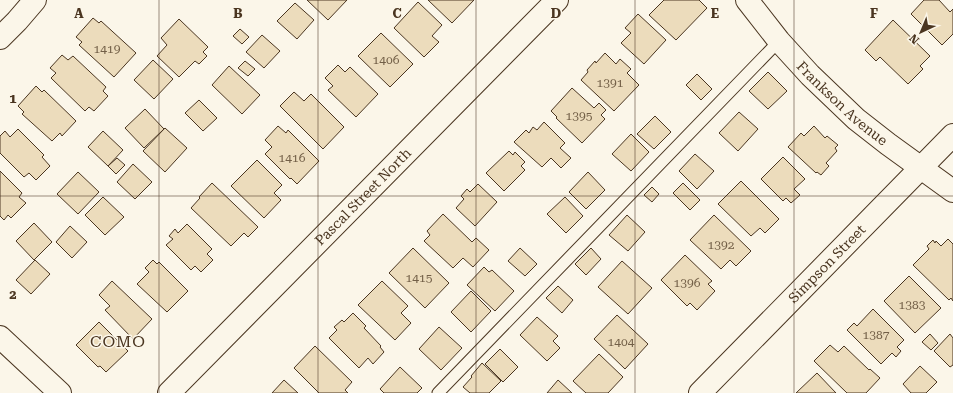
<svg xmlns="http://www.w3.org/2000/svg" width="953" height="393" viewBox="0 0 953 393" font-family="'Roboto Serif',serif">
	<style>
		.building { fill: #ecdcbc; stroke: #4a3520 }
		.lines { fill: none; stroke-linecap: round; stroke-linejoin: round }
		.lane-casing { stroke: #4a3520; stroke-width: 13 }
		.street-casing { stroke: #4a3520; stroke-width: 24 }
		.lane { stroke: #fbf6e9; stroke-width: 11 }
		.street { stroke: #fbf6e9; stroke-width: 22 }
		.grid { fill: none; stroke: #4a3520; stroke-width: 1; stroke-opacity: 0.55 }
		.labels { text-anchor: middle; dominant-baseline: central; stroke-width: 3; stroke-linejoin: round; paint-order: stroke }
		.number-label { font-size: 12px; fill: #725f47 }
		.street-label { font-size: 14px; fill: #4a3520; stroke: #fbf6e9 }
		.quarter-label { font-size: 16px; letter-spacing: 1px; fill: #4a3520; stroke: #fbf6e9 }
		.grid-label { font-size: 13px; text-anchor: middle; font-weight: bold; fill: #4a3520; stroke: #fbf6e9; stroke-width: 3; stroke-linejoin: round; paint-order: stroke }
	</style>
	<rect width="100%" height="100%" fill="#fbf6e9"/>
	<!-- building -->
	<path class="building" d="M307,0H347L328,20Z
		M428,0H474L452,23Z
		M664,0H699L707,8L676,40L649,15Z
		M924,0H939L950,12L953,9V34L942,45L911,14Z
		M418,2L442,25L432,36L439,42L424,57L394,28Z
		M295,3L314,20L297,39L277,21Z
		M638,14L666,40L644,64L621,43L631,33L625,28Z
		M93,18L99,23L101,21L136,53L114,77L79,45L82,42L76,37Z
		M179,19L208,47L203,52L207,56L199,64L195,61L179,77L157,56L167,45L161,38Z
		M893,20L930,56L920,66L923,69L908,84L880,57L876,61L865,50Z
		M240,29L249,37L242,44L233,36Z
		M381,33L413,64L390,87L358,56Z
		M262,35L280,51L264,68L246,52Z
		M605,53L616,64L620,59L631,69L627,73L639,85L614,111L581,80L588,72L587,70L595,61L596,63Z
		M62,55L68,60L73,56L106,87L103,91L108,96L94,111L89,107L85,111L51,78L56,73L50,68Z
		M153,60L173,79L154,99L134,80Z
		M245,61L255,69L248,76L238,68Z
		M338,65L345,72L350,67L378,94L356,117L328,90L333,86L325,78Z
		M229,66L260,95L242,114L212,85Z
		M768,72L787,91L768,109L749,91Z
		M697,74L712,89L701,100L686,85Z
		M36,86L42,92L44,90L76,121L62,136L60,133L52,141L22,114L24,112L18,106Z
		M572,88L594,108L599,103L606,110L601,115L605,119L582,143L556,118L557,117L551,111Z
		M294,92L304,101L311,94L344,127L323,149L280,106Z
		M199,100L217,118L203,131L185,113Z
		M145,109L164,129L144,148L125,128Z
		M739,112L758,129L738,151L719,133Z
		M655,116L671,132L654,149L637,134Z
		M544,122L565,143L560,148L571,158L561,168L551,158L542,167L514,142L526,130L529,133L533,127L537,130Z
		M278,126L286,133L288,130L319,161L297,184L291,178L290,179L265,154L272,147L265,140Z
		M814,126L825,138L827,136L838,145L835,148L837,151L826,163L829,166L821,175L817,172L816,173L788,147L801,133L804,136Z
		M165,128L187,148L165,172L143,151Z
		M18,129L44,155L42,157L50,166L36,180L29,173L24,177L0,153V136L5,131L10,137Z
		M103,131L123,150L108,166L88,147Z
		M631,134L649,152L631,171L612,154Z
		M509,151L513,155L515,152L525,162L521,166L525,170L504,191L486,173Z
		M695,154L714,171L697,189L679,171Z
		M783,157L805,179L794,189L800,195L791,203L786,198L783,201L761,179Z
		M117,158L125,165L116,174L108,166Z
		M257,160L282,185L274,193L281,200L264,218L231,186Z
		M133,164L152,182L135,199L117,182Z
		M0,171L22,193L19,197L26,203L11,218L8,215L4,220L0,216Z
		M78,172L99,192L78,214L57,194Z
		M588,172L605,190L586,209L569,192Z
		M741,181L779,219L765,233L760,228L751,236L718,204Z
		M212,183L258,227L248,237L244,233L231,246L191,208L200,198L199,197Z
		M683,183L700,200L690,210L673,193Z
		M478,184L497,202L475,226L456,208L464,199L461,196L467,189L470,192Z
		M652,187L659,194L652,202L644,195Z
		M103,197L124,217L105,235L85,215Z
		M565,197L583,216L566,233L547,214Z
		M443,214L472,242L476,238L489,250L473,267L463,258L453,268L424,241L430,235L427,231Z
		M627,215L645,232L628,251L609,235Z
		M714,215L751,251L736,266L730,260L721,269L690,240Z
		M34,223L52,242L34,260L16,241Z
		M187,224L212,249L207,254L213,260L201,272L195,266L191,270L166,245L173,239L169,236L175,229L178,233Z
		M70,226L87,242L72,258L56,242Z
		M948,239L953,244V301L951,298L949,300L913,265L929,249L927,246L933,240L935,243L936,241L941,246Z
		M413,248L449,283L425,308L389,273Z
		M520,248L537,264L525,276L508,261Z
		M591,248L601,259L586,275L575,264Z
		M685,255L712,281L708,284L715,291L697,310L690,303L687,306L661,280Z
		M35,260L50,274L31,294L16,280Z
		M153,260L157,264L159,262L188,291L167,312L137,284L149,272L145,268Z
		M622,261L652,288L628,314L598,287Z
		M484,267L489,272L492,270L514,291L495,311L467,285Z
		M909,276L941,308L915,333L884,301Z
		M112,281L152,319L133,339L105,310L110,306L99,295Z
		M382,281L408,306L401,313L411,323L395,340L358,305Z
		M558,286L573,300L562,313L546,298Z
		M471,291L491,311L471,332L451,312Z
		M873,309L904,340L897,347L901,351L896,357L892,353L881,364L847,330L854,323L857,326Z
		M353,313L366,326L364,328L381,346L380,347L384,352L373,364L368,358L359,368L329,338L337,330L334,327L342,320L344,322Z
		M617,315L648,344L625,369L594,339Z
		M537,317L558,336L553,341L560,348L547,361L520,335Z
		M99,322L128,351L106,372L100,366L98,367L76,345Z
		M439,327L462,348L441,370L419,349Z
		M930,334L938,343L931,350L922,342Z
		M950,334L953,338V365L950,367L934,351Z
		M830,345L838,352L844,346L869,370L870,369L880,378L866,393H847L814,361Z
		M315,346L352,382L345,390L348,393H319L294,368Z
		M500,349L518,367L503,382L485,364Z
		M599,354L623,377L608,393H586L573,381Z
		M482,363L501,381L489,393H470L463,387L472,377L471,376Z
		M920,366L937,382L926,393H911L903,384Z
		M400,367L422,388L417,393H384L380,389Z
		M817,373L836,393H796Z
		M284,380L298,393H272Z
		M558,380L572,393H547Z"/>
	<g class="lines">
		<defs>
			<path id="lane" d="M438,393L779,41"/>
			<g id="street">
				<path id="s1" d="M747,0L779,41L810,75L856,119L888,144L953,191"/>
				<path d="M0,38L17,21L35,0"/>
				<path d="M0,337L60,393"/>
				<path id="s2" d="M169,393L557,0"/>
				<path id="s3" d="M700,393L953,135"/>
			</g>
		</defs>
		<!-- lane casing -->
		<use href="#lane" class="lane-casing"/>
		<!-- street casing -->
		<use href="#street" class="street-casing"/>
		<!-- lane -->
		<use href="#lane" class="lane"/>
		<!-- street -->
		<use href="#street" class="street"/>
	</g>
	<!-- grid -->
	<path class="grid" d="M159,0V393M318,0V393M476,0V393M635,0V393M794,0V393M0,196H953"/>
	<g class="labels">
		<!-- number labels -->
		<g class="number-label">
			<text x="107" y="49">1419</text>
			<text x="386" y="60">1406</text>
			<text x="610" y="83">1391</text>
			<text x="579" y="116">1395</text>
			<text x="292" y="158">1416</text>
			<text x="721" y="245">1392</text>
			<text x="419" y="278">1415</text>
			<text x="687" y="283">1396</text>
			<text x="912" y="305">1383</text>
			<text x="876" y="335">1387</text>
			<text x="621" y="342">1404</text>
		</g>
		<!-- street labels -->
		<g class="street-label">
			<text stroke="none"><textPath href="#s1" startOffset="141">Frankson Avenue</textPath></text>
			<text stroke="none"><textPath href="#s2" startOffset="276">Pascal Street North</textPath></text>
			<text stroke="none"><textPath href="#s3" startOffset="181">Simpson Street</textPath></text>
		</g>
		<!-- quarter labels -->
		<g class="quarter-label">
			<text x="118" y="341">COMO</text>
		</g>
	</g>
	<g class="grid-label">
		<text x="79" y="18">A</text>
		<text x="238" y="18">B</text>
		<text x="397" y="18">C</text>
		<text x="556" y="18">D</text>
		<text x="715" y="18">E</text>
		<text x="874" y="18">F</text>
		<text x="13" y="103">1</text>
		<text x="13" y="299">2</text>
	</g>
	<!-- north arrow -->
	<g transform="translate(921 32) rotate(224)" stroke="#fbf6e9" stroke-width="3" paint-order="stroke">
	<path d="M0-3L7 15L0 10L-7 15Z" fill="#4a3520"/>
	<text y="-6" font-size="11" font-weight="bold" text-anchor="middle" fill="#4a3520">N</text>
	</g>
</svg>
